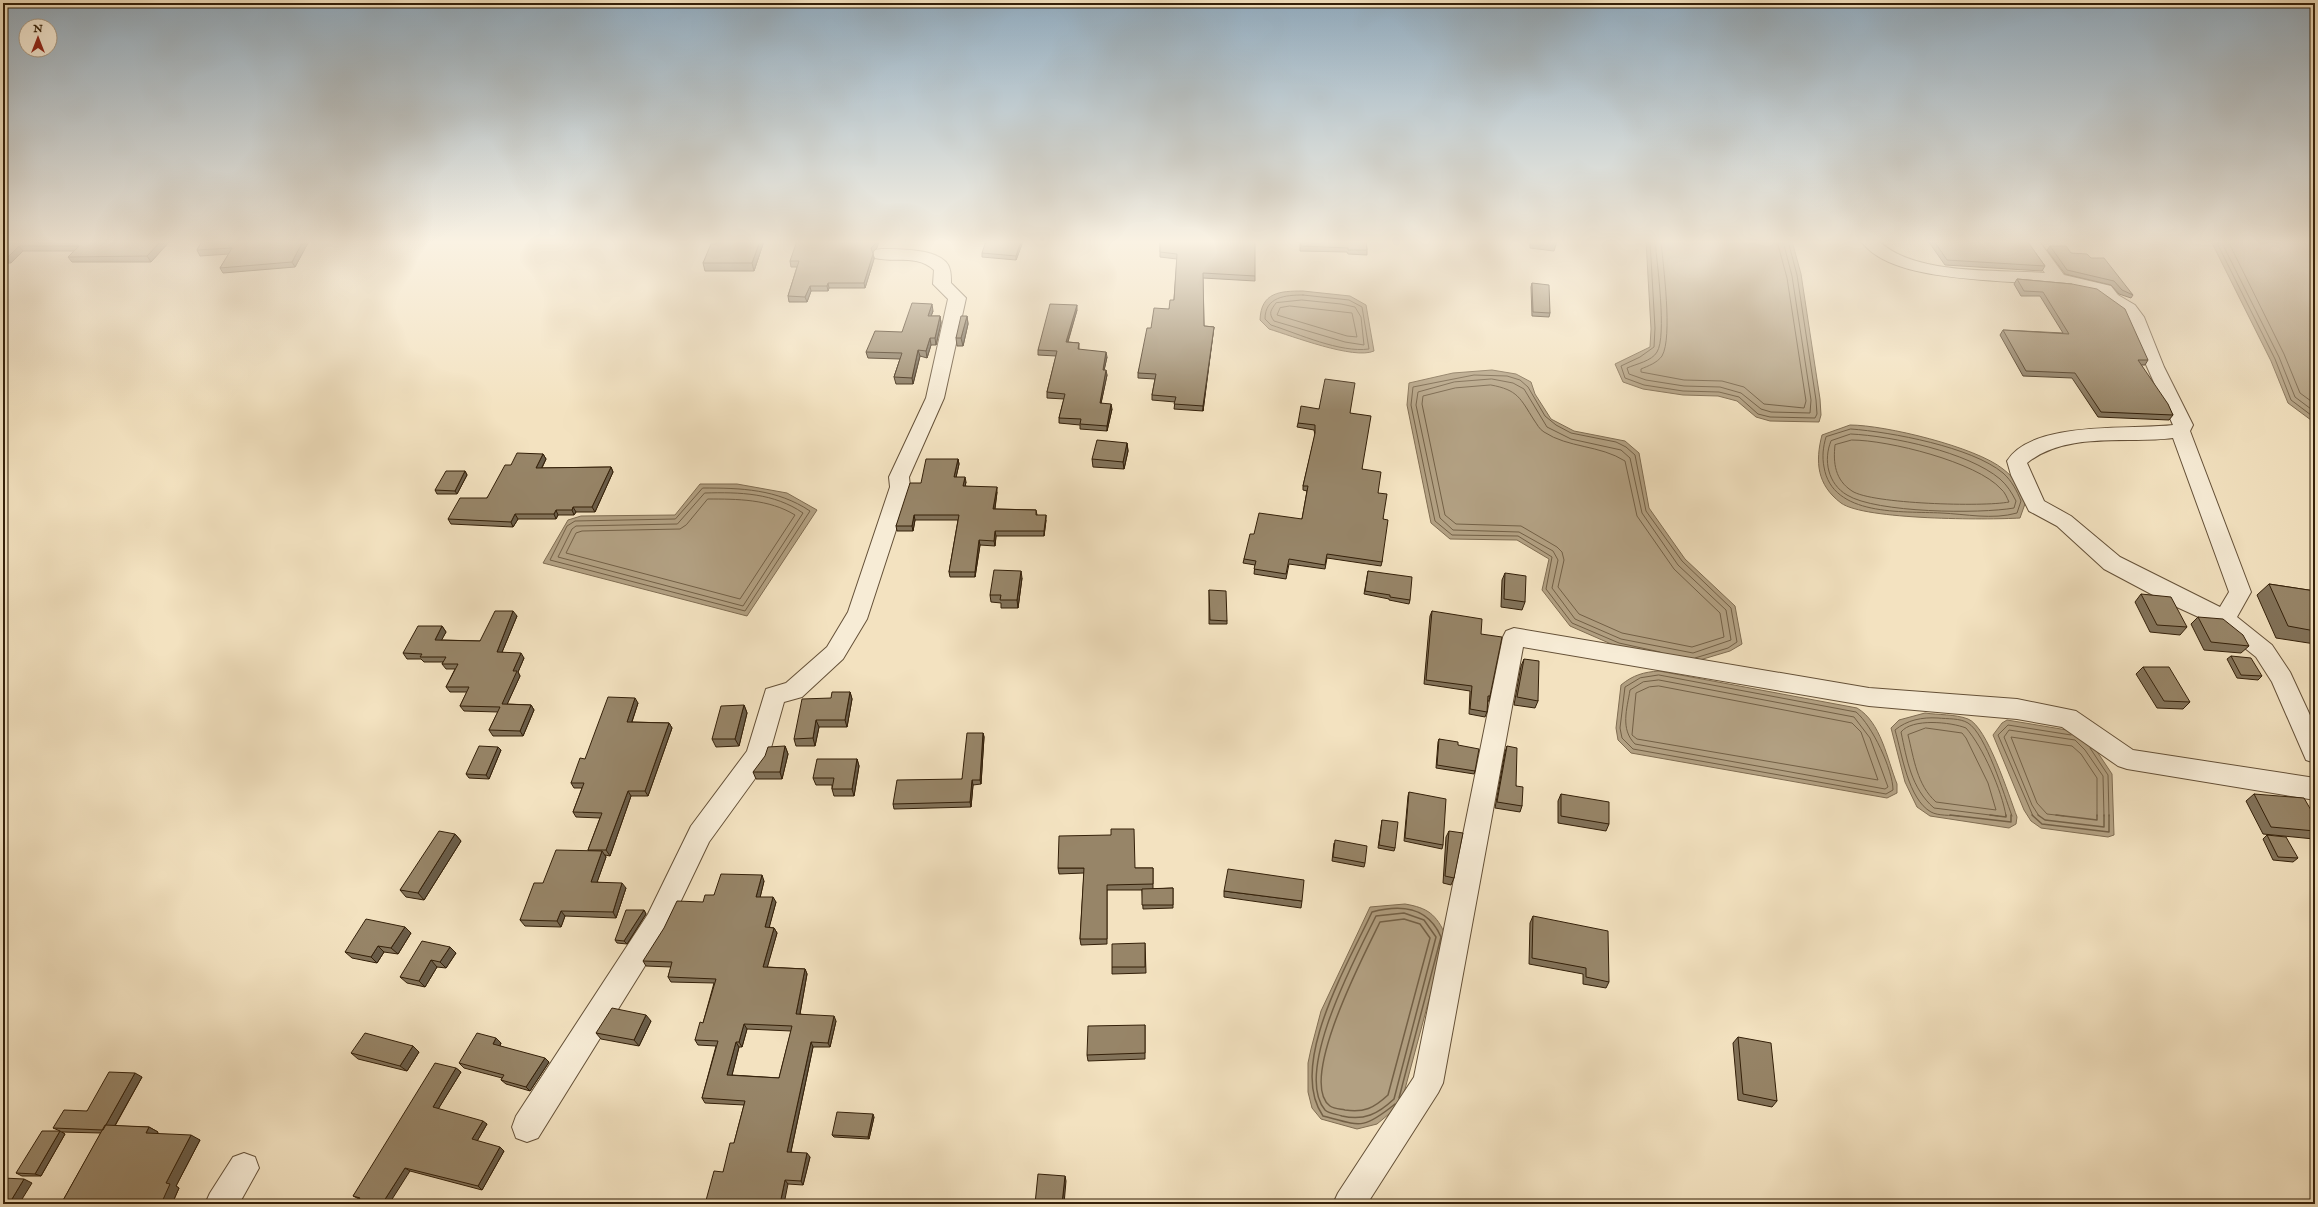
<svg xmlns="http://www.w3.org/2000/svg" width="2318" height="1207" viewBox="0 0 2318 1207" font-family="'IM FELL English',serif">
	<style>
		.water { fill: #b2a082; stroke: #806d52 }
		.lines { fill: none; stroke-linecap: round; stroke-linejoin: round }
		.shore-far1 { stroke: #736046; stroke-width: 1 }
		.shore { stroke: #736046; stroke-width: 1.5 }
		.street-casing { stroke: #645037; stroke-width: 2 }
		.street { fill: #f7ecd6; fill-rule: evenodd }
		.wall { fill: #827259; stroke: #342009; fill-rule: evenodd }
		.shaded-wall { fill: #6a5d49; stroke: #342009 }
		.building { fill: #978568; stroke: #342009; fill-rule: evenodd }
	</style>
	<rect width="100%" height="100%" fill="#f3e2c0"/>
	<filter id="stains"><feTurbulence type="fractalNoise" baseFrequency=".005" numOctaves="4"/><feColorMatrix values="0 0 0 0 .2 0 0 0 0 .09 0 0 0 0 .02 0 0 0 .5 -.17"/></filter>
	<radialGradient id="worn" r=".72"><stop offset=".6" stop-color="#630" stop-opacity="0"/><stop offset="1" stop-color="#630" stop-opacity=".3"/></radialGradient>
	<!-- water -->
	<path class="water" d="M1646,241H1792L1801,274L1820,399L1821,415L1819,422L1770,421L1756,417L1737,401L1718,396L1683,395L1643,389L1623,382L1615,364L1650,347L1651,329Z
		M2211,241H2315V423L2288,403L2271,361Z
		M1303,291L1350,296L1366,305L1374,351C1354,360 1292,336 1269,329L1260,320C1261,292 1280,291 1303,291Z
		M1492,370L1516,374L1531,382L1535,394L1551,419L1574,431L1625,441L1639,453L1649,508L1685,559L1735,606L1742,644L1730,651L1693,662L1618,647L1570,626L1542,590L1549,559L1517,540L1450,539L1431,523L1407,405L1409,383L1453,373Z
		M1850,425C1885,425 1976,447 2003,469C2015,478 2020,488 2026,501L2020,518C1988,520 1864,520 1841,503C1817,485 1815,462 1822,435Z
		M700,484H737L787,493L817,510L747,616L543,563L568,520L581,516L675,515Z
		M1659,671L1857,708C1881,722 1887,759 1897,784V793L1887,798L1631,753L1618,740L1616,728L1621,685C1633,675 1644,672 1659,671Z
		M1925,713C1938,715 1955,714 1968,719C1987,726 2009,796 2017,817L2016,824L2009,828L1930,816L1917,807L1905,782L1891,728L1899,720Z
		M2007,720L2079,732L2092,744L2112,774L2114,835L2108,837L2041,828L2031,821L2024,810L1993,735L2002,723Z
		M1405,904C1428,908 1436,914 1446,936L1401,1104L1377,1124L1357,1129L1321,1119L1312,1108L1308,1092V1063L1311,1049L1321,1011L1370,907Z"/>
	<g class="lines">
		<!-- shore-far1 -->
		<path class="shore-far1" d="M1650,241L1655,328L1654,347L1640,357L1621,366L1625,378L1644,385L1683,391L1719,392L1739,397L1758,414L1770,417L1815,418L1817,414L1816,400L1797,275L1788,241
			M1655,241C1657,263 1667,336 1657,352C1652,361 1636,364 1627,368L1629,374L1646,380L1684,386L1720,387L1741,393L1761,409L1771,412L1810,413L1811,400L1792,276L1783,241
			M1661,241C1663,265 1673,337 1662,356C1657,363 1648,366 1641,369V372L1684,380L1722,381L1744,387L1764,404L1804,408L1806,401L1787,278L1777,241
			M2216,241L2275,359L2291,400L2315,418
			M2221,241L2279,357L2295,397L2315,412
			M2228,241L2284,354L2300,393L2315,404
			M1303,295L1349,300L1362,307L1369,349C1340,353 1299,334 1271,325L1265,319C1265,297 1285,295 1303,295Z
			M1302,300L1341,304L1355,307L1361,317L1364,345L1345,342L1274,321C1268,313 1271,310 1276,303Z
			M1290,306L1352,313L1357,337L1347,336L1277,315L1280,308Z
			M1492,379L1513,383L1524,389L1547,427L1571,439L1621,450L1630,458L1642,513L1678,565L1726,610L1731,640L1693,653L1621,639L1575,619L1552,588L1558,560L1553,551L1519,532L1453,530L1440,518L1416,405L1418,392L1454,382Z
			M1491,385C1518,390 1520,398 1534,420C1537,424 1539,429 1544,432C1568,448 1600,445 1625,461L1637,516L1674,569L1720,613L1724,637L1692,647L1622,633L1579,614L1558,587L1564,560L1562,552L1557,547L1521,526L1456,524L1445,515L1422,404L1423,396L1455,388Z
			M1851,429C1891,432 1972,447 2003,473C2012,481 2017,491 2021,501L2017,513C1992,520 1966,514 1941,513C1903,511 1832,517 1824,467C1822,457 1823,447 1826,437Z
			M1851,434C1892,436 1968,452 2000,479C2007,485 2012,493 2016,501L2014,508C1980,514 1876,513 1847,495C1828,484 1823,460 1831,441Z
			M1852,440C1888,440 1977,462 2001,489C2005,492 2007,498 2009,502C1984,507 1871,504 1852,491C1835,480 1833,463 1835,445Z
			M703,488C741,488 777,489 810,511L745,611L550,560L567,526L575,521L675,519Z
			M705,493C740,492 774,493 803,513L743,606L558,557L572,529L576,526L677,524Z
			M708,499C737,499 769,499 795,515L740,599L566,553L576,533L582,531L680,529L686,525Z
			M1660,652L1619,643L1572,623L1546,589L1552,557L1518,536L1452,535L1435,521L1411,405L1413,387L1474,375L1507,376L1520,380L1528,387L1545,416L1556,425L1571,433L1616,442L1626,447L1635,455L1646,511L1682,561L1731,608L1737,642L1728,648L1695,658
			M1659,675L1856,712C1872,725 1893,770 1893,790L1886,794L1633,749L1622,738L1620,728L1625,687L1640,678Z
			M1659,680L1854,717L1870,738L1888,787L1885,789L1635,744C1620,729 1627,709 1630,690L1643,682Z
			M1659,686L1852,723L1861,732L1878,780L1637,739L1632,735L1636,693L1649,687Z
			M1926,728L1962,733L1966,738L1988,783L1996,810L1936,802C1917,785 1914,759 1908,735Z
			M2090,748L2108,775L2109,816
			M1959,816C1951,815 1938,816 1931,812C1908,799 1902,754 1895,730C1907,720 1922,717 1938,718C1947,719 1960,718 1968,723C1986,734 2004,795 2012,816
			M1998,816L1934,808C1911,788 1907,760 1901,732C1912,718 1951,722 1966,728C1983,747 2002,791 2006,816
			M2033,816L1998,735L2008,725L2071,735
			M2039,816L2032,805L2004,737L2009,730L2075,740L2085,750L2103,776L2104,816
			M2064,816L2047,814L2037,803L2011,737L2072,746L2081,754L2097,778V816"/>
		<!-- shore -->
		<path class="shore" d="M1950,815L2011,822V815
			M1990,815L2006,817V815
			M2032,815L2042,824L2109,832V815
			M2038,815L2045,820L2104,827V815
			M2056,815L2097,820V815
			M1404,913L1424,920L1436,937L1394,1099C1378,1114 1364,1121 1342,1116C1337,1114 1329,1114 1325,1110C1293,1072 1357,955 1376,916Z
			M1404,919L1420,924L1430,938L1388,1095C1374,1108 1364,1113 1345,1110C1340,1109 1334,1109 1330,1106C1297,1081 1366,951 1380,922Z
			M1395,1104C1363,1130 1361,1126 1323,1116C1287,1065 1349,962 1372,912C1402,904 1428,907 1441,937L1399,1098"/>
		<defs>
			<path id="street" d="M1861,241H1879C1915,276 1997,269 2045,273L2022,241H2039L2064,275L2111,286L2118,295L2135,305L2144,317L2164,367L2193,425L2190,431L2251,592L2237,617L2272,645L2290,672L2315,726V763L2306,760L2272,682L2256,657L2216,625L2168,603L2104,569L2057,526L2029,511L2011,475L2007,461C2032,420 2131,430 2173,425L2123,313C2118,310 2112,307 2107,303C2102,300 2101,294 2094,292C2036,275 1896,291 1861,241ZM2173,438L2229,592L2220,607L2120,557L2071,516L2044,501L2027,463C2066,431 2127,444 2173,438Z
				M881,249C898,249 946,248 950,270C951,274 951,279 951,283L966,298L944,398L909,477L910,487L867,619L843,659L802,697L784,702L767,762L709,842L666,932L538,1138L527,1142L516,1138L512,1127L516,1116L648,914L691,826L747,751L766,689L786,683L827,647L848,612L890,487L889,477L926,398L948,299L933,284L934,270C917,254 895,263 875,258L873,254L875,250Z
				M1514,628L1869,688L2017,699L2076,711L2133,750L2315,778V800L2127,769L2118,766L2062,727L2017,719L1869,706L1523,647L1443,1083L1438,1093L1367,1204H1333L1338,1193L1414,1077L1503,637L1506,631Z
				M244,1153L255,1157L259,1168L239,1204H205L210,1193L233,1157Z"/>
		</defs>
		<!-- street casing -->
		<use href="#street" class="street-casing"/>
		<!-- street -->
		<use href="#street" class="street"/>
	</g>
	<!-- wall -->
	<path class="wall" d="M3,241H184L169,242L151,262H72L68,257L74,251H23L11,263H3Z
		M202,241H309L295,267L223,273L220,268L229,254L200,256L197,250Z
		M717,241H764L754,271H705L703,263L716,244Z
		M1160,241L1255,276V281L1203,278L1204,326L1214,327L1203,411L1174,409L1175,402L1152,400V395L1155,379L1138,378V373L1151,328L1169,309L1174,300L1177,259L1160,257Z
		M1288,241H1366L1367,250V255L1348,254L1347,252L1300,251V242Z
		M1530,241H1557L1554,251L1530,248Z
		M1928,241H2027L2045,266L2042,271L1945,265Z
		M1022,244L1016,260L982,257V253Z
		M2050,246L2071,253L2091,258L2133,295L2131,298L2119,294L2111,285L2065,274L2047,250Z
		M877,248L873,252L874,259L865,288H829L828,291H811L807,302H789L788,296L797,267H791L790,261Z
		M2017,279L2072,284L2148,360L2145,365H2141L2173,415L2169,420L2098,417L2072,378L2023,376L2000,335L2003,330L2063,333L2040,296H2021L2014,284Z
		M1532,283L1550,313L1549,317L1532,316L1531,287Z
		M1077,310L1068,342L1079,343V350L1107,357L1104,370L1107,375L1101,403L1112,409L1107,431L1080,429V425L1059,423V418L1064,399L1047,398V392L1056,356L1038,355V350Z
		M933,311L931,316H940L941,323L936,345H931L927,358L920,356L913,384H896L894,377L900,359L868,358L866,352L902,332Z
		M967,316L968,324L963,346H957L956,338Z
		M1319,409L1350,413L1362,469L1378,493L1383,519L1382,562L1381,566L1327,558L1325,569L1289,564L1286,579L1254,574L1255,565L1243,563L1244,559L1254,534L1302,519L1307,491L1303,490V486L1315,435L1314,430L1297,427L1298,423Z
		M1127,443L1128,451L1124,469L1093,467L1092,459Z
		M543,454L546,459L542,468L611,467L613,472L595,512H576L574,515H558L556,519H518L513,527L451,524L448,519L487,498L511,465Z
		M958,459L959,464L956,477L966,482L965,486L997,492L995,509L1036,510L1037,515L1046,520L1044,536H996L995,546L980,545L975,577H950L949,572L958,520H915L913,531H897L896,526L921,483Z
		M465,471L467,475L457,494H437L435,490Z
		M1368,571L1410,600L1409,604L1389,600V599L1364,594Z
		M1505,573L1525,602L1522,610L1501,607L1502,580Z
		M1022,578L1018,608H1001V603L991,602L990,595Z
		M2269,584L2315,591V644L2276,638L2257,595Z
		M1209,590L1227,621V624H1209Z
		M2141,594L2187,627L2180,635L2150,632L2135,602Z
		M1432,611L1481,634L1490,696L1489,701H1488L1487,712L1485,717L1469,714L1470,691L1424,684L1430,616Z
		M517,616L502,652L524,658L518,672L520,676L507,704L531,705L534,710L523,736H493L489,730L498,712L464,711L460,706L467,692H450L446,687L455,669H446L442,664L443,662H424L421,659H407L403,653L442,626L446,632L441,640L480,641Z
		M2198,617L2249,646L2241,653L2204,650L2191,624Z
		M2231,656L2262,676L2258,680L2237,678L2227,659Z
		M1524,659L1538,701L1535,708L1514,705L1521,666Z
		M2143,667L2190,702L2183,709L2157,708L2136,674Z
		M850,692L852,699L847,727H819L815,746H796L794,739L831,698Z
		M638,703L632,722L669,723L672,728L648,796H631L610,856L605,855L606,857L597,882L626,888L616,918L565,916L561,927L525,926L520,920L543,883L589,851L588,850L600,818L576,817L573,812L582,788H574L571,783L585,759Z
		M744,705L747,713L739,746L716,747L712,739Z
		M983,733L984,737L981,784L973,785L971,807L894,809L893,804L962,779Z
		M1439,739L1458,745L1475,771L1474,774L1436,768L1438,742Z
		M785,746L788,754L782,779H756L753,772Z
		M1507,746L1516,786L1522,806L1520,812L1495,808L1505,752Z
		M501,750L489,779L469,778L466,774Z
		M857,759L859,766L854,796H834L832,789V785H816L813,778Z
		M1409,792L1443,845L1442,849L1404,841L1408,796Z
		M1561,794L1609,824L1606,831L1558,823V801Z
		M2254,794L2315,817V839H2314L2263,834L2246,801Z
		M1382,820L1395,848L1394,851L1378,848Z
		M1449,831L1454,878L1451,885L1443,883L1446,837Z
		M455,834L461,841L424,900L406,897L400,890Z
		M2267,835L2298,858L2293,862L2273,860L2263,839Z
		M1334,843L1365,863L1364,867L1332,861Z
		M1058,868H1153V889L1173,888V908L1143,909L1142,890H1107V944L1081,945L1080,939L1084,873L1059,874Z
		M764,881L760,897L776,902L769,927L774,928L777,933L767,967L805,969L807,974L800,1014L836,1021L830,1047H813L791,1152L810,1157L803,1185L788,1184L723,1172L734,1143L744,1105L705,1103L702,1098L716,1046L698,1045L695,1040L703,1023L714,983L671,982L668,977L671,967L646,966L643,961L703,902L714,895ZM747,1029L791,1031L779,1078L732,1075L739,1047H742Z
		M1224,891L1302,901L1301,908L1224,897Z
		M644,910L646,914L627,944L617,943L615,940Z
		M1533,916L1609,982L1606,988L1583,984V974L1529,964L1530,923Z
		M405,927L411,933L398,954L384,952L377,963L352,958L345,952Z
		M1145,943L1146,973L1112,974V967Z
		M450,947L456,953L446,968L437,967L425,987L407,983L400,977Z
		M651,1021L639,1046L601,1039L596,1033Z
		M1145,1025V1059L1088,1061L1087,1055Z
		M1738,1037L1777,1101L1772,1107L1738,1100L1733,1043Z
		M501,1043L500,1046L549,1062L530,1091L506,1084L501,1080L502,1078L464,1068L459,1063Z
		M413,1046L419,1052L407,1071L358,1059L351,1053Z
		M456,1068L461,1072L438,1109L487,1124L477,1141L504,1151L482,1190L410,1171L359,1199L353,1196Z
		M142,1077L115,1126L149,1127L158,1132L157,1134L200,1140L176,1186L179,1188L172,1204H61L101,1133L62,1132L65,1134L41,1176H22L16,1173L60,1131L53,1128L87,1111Z
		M874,1117L869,1139L834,1137L832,1135Z"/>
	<!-- shaded-wall -->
	<path class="shaded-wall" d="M161,241L169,242L151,262L147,256Z
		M303,241H309L295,267L292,262Z
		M760,241H764L754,271L752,263Z
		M876,241H879L877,248L872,253L871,248Z
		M1022,241V244L1016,260V256Z
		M19,246L23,251L11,263L7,258Z
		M873,254L874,259L865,288L864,283Z
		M828,283L829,288L828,291L827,286Z
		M810,286L811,291L807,302L805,297Z
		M932,304L933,311L929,322L928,316Z
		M1077,305V310L1066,347V342Z
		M940,316L941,323L936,345L935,338Z
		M967,316L968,324L963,346L961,338Z
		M1214,327L1213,332L1203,411V406Z
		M930,338L931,345L927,358L926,351Z
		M918,350L920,356L913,384L912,378Z
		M1106,352L1107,357L1103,375V370Z
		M1106,370L1107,375L1100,408V403Z
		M1111,404L1112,409L1107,431V426Z
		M1127,443L1128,451L1124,469L1123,462Z
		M543,454L546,459L539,473L536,468Z
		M958,459L959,464L955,482L954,477Z
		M611,467L613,472L595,512L592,507Z
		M465,471L467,475L457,494L455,491Z
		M965,477L966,482L964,491L963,486Z
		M997,487V492L994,514L993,509Z
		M573,507L576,512L574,515L572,510Z
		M556,510L558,515L556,519L554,514Z
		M515,514L518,519L513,527L511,522Z
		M914,515L915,520L913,531L912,526Z
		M1046,515V520L1044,536V531Z
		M995,531L996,536L995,546L994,541Z
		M979,540L980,545L975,577V572Z
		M1021,571L1022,578L1018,608L1017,600Z
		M513,611L517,616L500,657L497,652Z
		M442,626L446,632L439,645L435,640Z
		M521,653L524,658L518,672L520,676L505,709L502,704L513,671Z
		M850,692L852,699L847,727L845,720Z
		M635,698L638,703L630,727L627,722Z
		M531,705L534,710L523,736L520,731Z
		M744,705L747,713L739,746L735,739Z
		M816,720L819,727L815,746L813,738Z
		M669,723L672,728L648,796L645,791Z
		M983,733L984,737L981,784L980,780Z
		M785,746L788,754L782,779L780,772Z
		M498,747L501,750L489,779L486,775Z
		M857,759L859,766L854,796L852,789Z
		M972,780L973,785L971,807L970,802Z
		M628,791L631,796L610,856L606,850Z
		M455,834L461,841L424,900L418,893Z
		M602,851L606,857L595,888L591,882Z
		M762,875L764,881L759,902L756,897Z
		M622,883L626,888L616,918L613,912Z
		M773,897L776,902L768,932L765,927Z
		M644,910L646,914L627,944L624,941Z
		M561,911L565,916L561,927L557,921Z
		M405,927L411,933L398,954L391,948Z
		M774,928L777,933L766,972L763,967Z
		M378,946L384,952L377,963L371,957Z
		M450,947L456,953L446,968L440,962Z
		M431,960L437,967L425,987L419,981Z
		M805,969L807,974L799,1019L796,1014Z
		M646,1015L651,1021L639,1046L634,1040Z
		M834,1016L836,1021L830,1047L828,1043Z
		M744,1024L747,1029L742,1047L739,1042Z
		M496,1038L501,1043L498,1049L493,1044Z
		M736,1042L739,1047L731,1079L727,1075Z
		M811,1042L813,1047L790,1156L787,1152Z
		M413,1046L419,1052L407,1071L400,1066Z
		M545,1058L549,1062L530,1091L526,1087Z
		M456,1068L461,1072L437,1111L433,1107Z
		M135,1073L142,1077L110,1134L103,1130Z
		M873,1114L874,1117L869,1139L868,1137Z
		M483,1121L487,1124L476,1143L472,1139Z
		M149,1127L158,1132L155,1138L146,1133Z
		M60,1131L65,1134L41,1176L35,1174Z
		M191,1135L200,1140L176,1186L179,1188L172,1204H161L166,1183Z
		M500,1147L504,1151L482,1190L478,1186Z
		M807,1153L810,1157L803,1185L801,1181Z
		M405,1168L410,1171L389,1204H382Z
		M1065,1176L1066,1181L1064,1204H1062Z
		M24,1179L32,1183L19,1204H9Z
		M785,1180L788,1184L784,1204H780Z"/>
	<!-- building -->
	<path class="building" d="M3,241H161L147,256L68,257L79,246H19L7,258H3Z
		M202,241H303L292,262L220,268L232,248L197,250Z
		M717,241H760L752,263H703L711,244H716Z
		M797,241H876V243L871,248L873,254L864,283H828L827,286H810L805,297L788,296L799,261H790Z
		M986,241H1021L1016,256L982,253Z
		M1160,241H1255V276L1203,273L1204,326L1214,327L1203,406L1174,404L1176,397L1152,395L1156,374L1138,373L1147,328H1151L1154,308L1169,309L1170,300H1174L1177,254L1160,252Z
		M1300,241H1366L1367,250H1348V248L1301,246Z
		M1934,241H2027L2045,266L1947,260Z
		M2050,246H2066L2071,253L2087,254L2091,258H2104L2133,295L2122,290L2114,281L2067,270Z
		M2017,279L2072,284L2097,289L2125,309L2148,360H2138L2168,404L2173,415L2101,412L2075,373L2026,371L2003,330L2069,334L2043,292L2024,291Z
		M1532,283L1549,285L1550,313L1533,312Z
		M912,303L932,304L928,316H940L935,338H930L926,351L918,350L912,378L894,377L902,353L866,352L875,331L902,332Z
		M1050,304L1077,305L1066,342L1079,343L1078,349L1106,352L1103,370H1106L1100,403L1111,404L1107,426L1080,424L1081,419L1059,418L1065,394L1047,392L1057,351L1038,350Z
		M961,316H967L961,338H956Z
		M1325,379L1355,383L1350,413L1371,416L1362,469L1381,472L1378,493L1387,494L1383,519L1388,520L1382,562L1327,554L1325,565L1289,559L1286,574L1254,569L1256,561L1244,559L1250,534H1254L1259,513L1302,519L1308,486H1303L1315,433V425L1298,423L1301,406L1319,409Z
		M1097,440L1127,443L1123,462L1092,459Z
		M517,453L543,454L536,468L611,467L592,507H573L572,510H556L554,514H515L511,522L448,519L460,498H487L505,465H511Z
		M926,459H958L954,477H965L963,486L997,487L993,509L1036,510V515H1046L1044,531H995L994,541L979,540L975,572H949L959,515H914L912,526H896L910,483H921Z
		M446,471H465L455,491L435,490Z
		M994,570L1021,571L1017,600H1000L1001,595H990Z
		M1368,571L1412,577L1410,600L1390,597V595L1365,591Z
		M1505,573L1526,576L1525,602L1504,599Z
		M2269,584L2315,591V631L2288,626Z
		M1209,590L1226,591L1227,621L1210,620Z
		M2141,594L2171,597L2187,627L2157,625Z
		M495,611H513L497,652L521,653L513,671H517L502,704L531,705L520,731L489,730L500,707L460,706L469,687H446L458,664H442L446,657H420L422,654L403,653L418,626H442L435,640L480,641Z
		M1432,611L1482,619L1481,634L1502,637L1490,696H1488L1487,712L1470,709L1472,686L1426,680Z
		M2198,617L2223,619L2243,635L2249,646L2211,642Z
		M2231,656L2251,658L2262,676L2241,675Z
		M1524,659L1539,661L1538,701L1517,697Z
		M2143,667H2169L2190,702L2164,701Z
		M832,692H850L845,720H816L813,738L794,739L802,699L831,698Z
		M608,697L635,698L627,722L669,723L645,791H628L606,850H588L602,813L573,812L584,783H571L580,758L585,759Z
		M744,705L735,739H712L721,706Z
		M967,733H983L980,780H972L970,802L893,804L897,780L962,779Z
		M1439,739L1458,742V745L1479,749L1475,771L1437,765Z
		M479,746L498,747L486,775L466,774Z
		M785,746L780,772H753L765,756L768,747Z
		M1507,746L1517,748L1516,786L1523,787L1522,806L1497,802Z
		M817,759H857L852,789H832L834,778H813Z
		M1409,792L1446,799L1443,845L1405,838Z
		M1561,794L1609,802V824L1561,816Z
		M2254,794L2304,798L2315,817V831L2271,827Z
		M1382,820L1398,822L1395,848L1379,845Z
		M1111,829H1134L1135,868H1153V884L1107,885V939H1080L1084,868H1058L1059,836L1111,835Z
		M439,831L455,834L418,893L400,890Z
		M1449,831L1463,833L1454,878L1445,876Z
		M2267,835L2286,837L2298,858L2278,857Z
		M1335,840L1367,846L1365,863L1333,857Z
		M556,850L602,851L591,882L622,883L613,912L561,911L557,921L520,920L534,883H543Z
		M1228,869L1304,880L1302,901L1224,891Z
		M721,874L762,875L756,897H773L765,927L774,928L763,967L805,969L796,1014L834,1016L828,1043L811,1042L787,1152L807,1153L801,1181L785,1180L780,1204H705L714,1171L723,1172L730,1143H734L745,1101L702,1098L718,1041L695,1040L700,1022L703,1023L716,979L668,977L672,962L643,961L664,928L677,901L703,902L705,895H714ZM744,1024L792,1026L779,1078L727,1075L736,1042H739Z
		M1173,888V905H1142V889Z
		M626,910H644L624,941L615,940Z
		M1533,916L1608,931L1609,982L1586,977V968L1532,958Z
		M366,919L405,927L391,948L378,946L371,957L345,952Z
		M422,941L450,947L440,962L431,960L419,981L400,977Z
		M1145,943V967H1112V944Z
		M612,1008L646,1015L634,1040L596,1033Z
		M1145,1025V1053L1087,1055L1088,1026Z
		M365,1033L413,1046L400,1066L351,1053Z
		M477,1033L496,1038L493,1044L545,1058L526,1087L501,1080L504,1075L459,1063Z
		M1738,1037L1771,1043L1777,1101L1743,1094Z
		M435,1063L456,1068L433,1107L483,1121L472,1139L500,1147L478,1186L405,1168L382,1204H356L360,1198L353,1196Z
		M109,1072L135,1073L103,1130L53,1128L64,1110L87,1111Z
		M837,1112L873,1114L868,1137L832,1135Z
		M105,1125L149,1127L146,1133L191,1135L166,1183L170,1184L161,1204H61Z
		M42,1131H60L35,1174L16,1173Z
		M1038,1174L1065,1176L1062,1204H1035Z
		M3,1178L24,1179L9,1204H3Z"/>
	<!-- sky -->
	<linearGradient id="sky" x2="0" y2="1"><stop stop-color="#92acbf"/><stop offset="0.59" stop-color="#faf2e3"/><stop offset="1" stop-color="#faf2e3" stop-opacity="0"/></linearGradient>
	<rect width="2318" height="410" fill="url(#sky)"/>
	<!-- margin -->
	<rect width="2318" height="1207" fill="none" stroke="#f3e2c0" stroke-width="16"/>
	<rect x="4" y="4" width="2310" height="1199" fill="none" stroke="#342009" stroke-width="2"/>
	<rect x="8" y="8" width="2302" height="1191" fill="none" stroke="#342009"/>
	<!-- north arrow -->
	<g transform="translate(38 38)"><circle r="19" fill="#f7ecd6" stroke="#a99a84"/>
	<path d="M0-3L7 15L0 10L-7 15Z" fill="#8f2418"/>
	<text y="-6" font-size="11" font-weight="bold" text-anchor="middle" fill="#342009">N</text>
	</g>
	<rect width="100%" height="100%" filter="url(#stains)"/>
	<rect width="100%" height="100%" fill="url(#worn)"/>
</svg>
